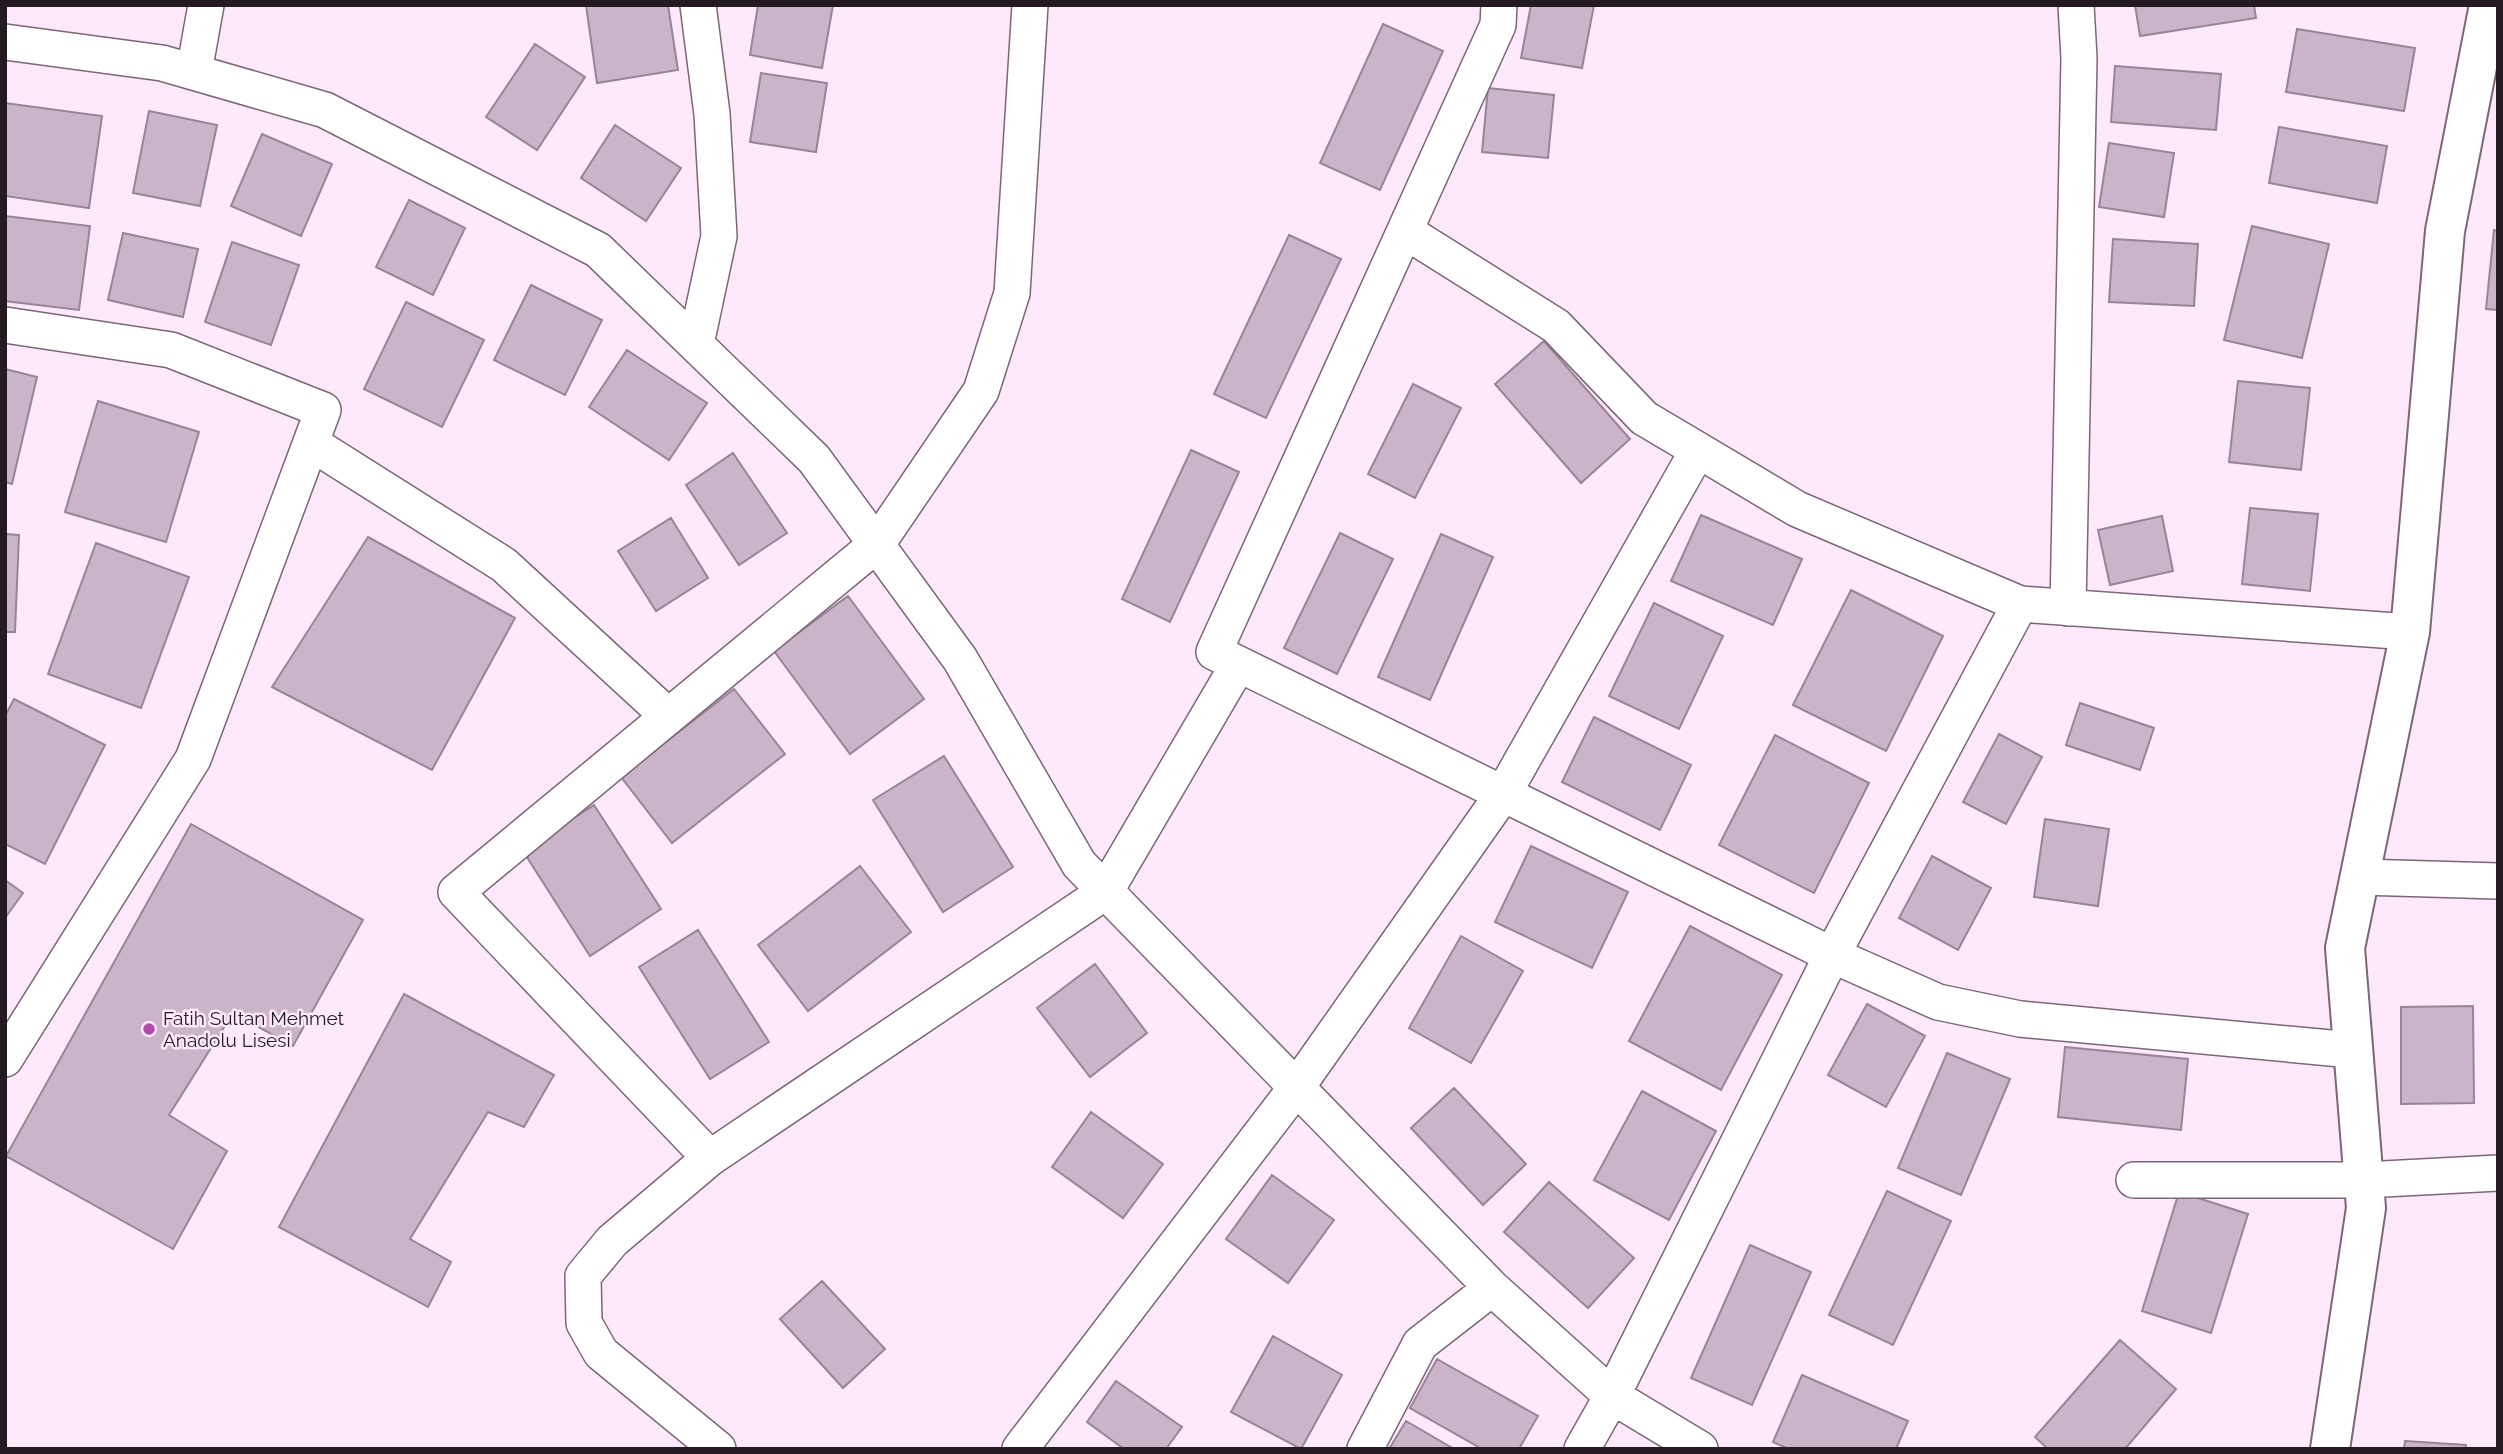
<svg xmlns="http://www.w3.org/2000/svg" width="2503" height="1454" viewBox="0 0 2503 1454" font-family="Raleway,sans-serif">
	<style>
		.building { fill: #ccb4c8; stroke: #9a8397; stroke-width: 2 }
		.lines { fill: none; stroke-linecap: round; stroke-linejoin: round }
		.street-casing { stroke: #7c6678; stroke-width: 38 }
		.secondary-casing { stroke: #7c6678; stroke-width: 42 }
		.street { stroke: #fff; stroke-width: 35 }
		.secondary { stroke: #fff; stroke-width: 38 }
		.poi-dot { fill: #b34aab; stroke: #fde9fa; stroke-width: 2.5 }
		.labels { text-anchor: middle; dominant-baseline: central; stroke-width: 5; stroke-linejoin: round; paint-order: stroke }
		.poi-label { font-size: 19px; fill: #241b22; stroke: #fde9fa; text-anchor: start }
	</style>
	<rect width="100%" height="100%" fill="#fde9fa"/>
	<!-- building -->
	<path class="building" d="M586,5H668L678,70L597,83Z
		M758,5H833L822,68L750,55Z
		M1531,5H1594L1582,68L1521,58Z
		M2135,5H2254L2256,18L2140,36Z
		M1383,24L1443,51L1380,190L1320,163Z
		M2297,29L2415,48L2404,111L2286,92Z
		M535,44L585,77L537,150L486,117Z
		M2115,66L2221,74L2216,130L2111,122Z
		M761,73L827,83L816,152L750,142Z
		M1488,88L1554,95L1548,158L1482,152Z
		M5,103L102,116L89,208L5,196Z
		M149,111L217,125L200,206L133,193Z
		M615,125L681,168L646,221L581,178Z
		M2279,127L2387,146L2377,203L2269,183Z
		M262,134L332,164L301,236L231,206Z
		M2109,143L2174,153L2164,217L2099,207Z
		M409,200L465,228L433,295L376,267Z
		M5,216L90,226L79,310L5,301Z
		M2252,226L2329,244L2302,358L2224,340Z
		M2494,230L2498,231V310L2486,309Z
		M123,233L198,249L183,317L108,300Z
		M1289,235L1341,259L1266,418L1214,394Z
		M2113,239L2198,244L2194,306L2109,302Z
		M232,242L299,265L271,345L205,322Z
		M531,285L602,320L565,395L494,360Z
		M406,302L484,340L442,427L364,389Z
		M1544,341L1630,439L1581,483L1495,384Z
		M627,350L707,403L669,460L589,407Z
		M5,369L37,377L12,484L5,482Z
		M2238,381L2310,388L2301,470L2229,462Z
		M1413,384L1461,408L1415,498L1368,474Z
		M98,401L199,432L166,542L65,512Z
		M1191,450L1239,472L1170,622L1122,599Z
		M733,453L787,533L739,565L686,485Z
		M2250,508L2318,514L2310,591L2242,584Z
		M1701,515L1802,559L1773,625L1671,581Z
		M2162,516L2173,571L2110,585L2098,530Z
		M671,518L708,578L656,611L618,551Z
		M1340,533L1393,559L1337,674L1284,648Z
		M5,534L19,535L15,632H5Z
		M1441,534L1493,557L1430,700L1378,677Z
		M368,537L515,618L432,770L272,687Z
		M96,543L189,577L141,708L48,674Z
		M1851,590L1943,636L1886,751L1793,705Z
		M848,596L924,699L850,754L774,651Z
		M1654,603L1723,636L1679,729L1609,696Z
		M734,689L785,754L672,843L621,777Z
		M14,699L105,745L45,864L5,844V716Z
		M2080,703L2154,728L2140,770L2066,745Z
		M1594,717L1691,765L1660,830L1562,782Z
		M1999,734L2042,757L2006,824L1963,802Z
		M1775,735L1869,783L1814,893L1719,845Z
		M944,756L1013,867L943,912L873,800Z
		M594,805L661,909L590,956L523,851Z
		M2045,819L2109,829L2098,906L2034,897Z
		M191,824L363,920L293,1046L233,1013L169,1115L227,1151L173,1249L6,1156Z
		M1531,846L1628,892L1592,968L1495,922Z
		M1932,856L1991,888L1958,950L1899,918Z
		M860,866L911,932L808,1011L758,945Z
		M5,880L23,893L5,918Z
		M1690,926L1782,975L1721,1090L1629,1041Z
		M698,930L769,1042L710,1079L639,967Z
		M1461,936L1523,971L1471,1063L1409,1028Z
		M1095,964L1147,1033L1090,1077L1037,1008Z
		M404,994L554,1075L524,1127L488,1112L410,1239L451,1262L428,1307L279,1227Z
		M1867,1004L1925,1036L1886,1107L1828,1075Z
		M2473,1006L2474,1103L2401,1104V1007Z
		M2065,1047L2188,1059L2181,1130L2058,1117Z
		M1947,1053L2010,1079L1961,1195L1898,1168Z
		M1454,1088L1526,1164L1483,1205L1411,1128Z
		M1642,1091L1716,1131L1669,1220L1594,1180Z
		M1091,1112L1163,1164L1123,1218L1052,1167Z
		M1272,1175L1334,1220L1288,1283L1226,1239Z
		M1549,1182L1634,1258L1588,1308L1504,1232Z
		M1887,1191L1951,1221L1893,1345L1829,1315Z
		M2179,1192L2248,1214L2211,1333L2142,1311Z
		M1750,1245L1811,1272L1752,1405L1691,1378Z
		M822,1281L885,1349L843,1388L780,1319Z
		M1273,1336L1342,1375L1301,1449L1231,1412Z
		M2120,1340L2176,1389L2125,1449H2048L2035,1437Z
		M1437,1359L1538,1416L1519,1449H1482L1410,1408Z
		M1802,1375L1908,1421L1896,1449H1789L1773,1442Z
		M1116,1381L1182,1427L1166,1449H1124L1087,1422Z
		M1406,1421L1454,1449H1389Z
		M2405,1441L2466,1445V1449H2404Z"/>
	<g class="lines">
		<defs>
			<path id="street" d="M1030,5L1012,293L981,391L877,544L456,892L710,1158L1105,892L1238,665
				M1499,5L1498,25L1214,652L1832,955L1938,1002L2020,1019L2352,1050
				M5,42L162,63L325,110L598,250L814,459L960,659L1079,864L1492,1288L1612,1396L1700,1449
				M194,72L206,5
				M1405,231L1556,326L1644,418L1698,450L1797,509L2020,604L2410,632
				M5,325L171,350L323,410L193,759L5,1059
				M696,344L719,236L712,114L698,5
				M311,443L504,565L668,716
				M2068,608L2079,58L2076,5
				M2360,877L2498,881
				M710,1158L612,1241L583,1276L584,1323L601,1353L718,1449
				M2134,1180H2364L2498,1173
				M1020,1449L1296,1088L1503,794L1698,450
				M1365,1449L1420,1344L1492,1288
				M1582,1449L1612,1396L1832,955L2020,604"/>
			<path id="secondary" d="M2330,1449L2366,1208L2345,948L2410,632L2445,231L2489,5"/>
		</defs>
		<!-- street casing -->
		<use href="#street" class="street-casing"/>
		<!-- secondary casing -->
		<use href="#secondary" class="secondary-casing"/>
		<!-- street -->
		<use href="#street" class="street"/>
		<!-- secondary -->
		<use href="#secondary" class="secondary"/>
	</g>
	<!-- markers -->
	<circle class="poi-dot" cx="149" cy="1029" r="7"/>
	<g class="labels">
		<!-- poi labels -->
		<g class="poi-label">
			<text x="163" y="1018">Fatih Sultan Mehmet<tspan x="163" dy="22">Anadolu Lisesi</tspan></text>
		</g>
	</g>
	<!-- border -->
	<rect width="2503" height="1454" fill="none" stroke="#241b22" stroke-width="14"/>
</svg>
